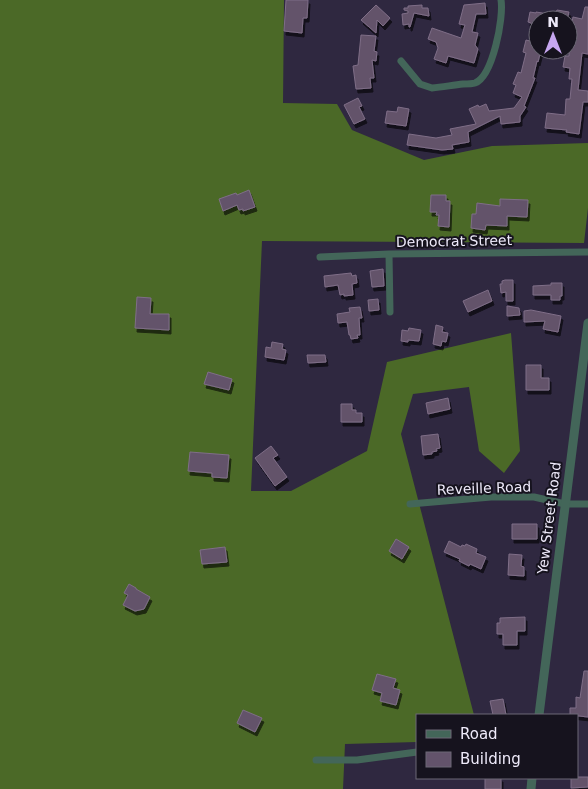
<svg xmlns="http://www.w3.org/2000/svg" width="588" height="789" viewBox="0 0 588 789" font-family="'DejaVu Sans',sans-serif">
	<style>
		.forest { fill: #4b6927 }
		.building { fill: #63536b; stroke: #7f6e87; filter: url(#shadow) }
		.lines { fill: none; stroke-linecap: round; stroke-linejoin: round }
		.minor { stroke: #436659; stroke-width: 7 }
		.tertiary { stroke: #436659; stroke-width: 9 }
		.labels { text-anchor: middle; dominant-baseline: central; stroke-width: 4; stroke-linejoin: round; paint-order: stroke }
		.street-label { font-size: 14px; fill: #eeeafa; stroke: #16131e }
	</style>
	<defs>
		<filter id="shadow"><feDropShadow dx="2" dy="4" stdDeviation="0" flood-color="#0009"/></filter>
	</defs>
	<rect width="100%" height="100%" fill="#2f2840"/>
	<!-- forest -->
	<path class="forest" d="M0,0H284L283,103L337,104L352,130L424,160L492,146L588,143V208L584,243L262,241L251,491H291L367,451L387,362L511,333L520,451L504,473L479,451L469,387L413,394L401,434L474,715H417V742L345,744L343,789H0Z"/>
	<!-- building -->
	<path class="building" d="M286,0H308L307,18H303L302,33L284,31Z
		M485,3L486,14H476L472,32L478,33L475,45L478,49L474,63L448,56L446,63L434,59L438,48L436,42L428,39L432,28L461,38L465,25L459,24L464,5Z
		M376,5L390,18L383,26L377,20L376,33L361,20Z
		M422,5V8H428L429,16L414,13L410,27H409V24L403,25L402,14L408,13V11L404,10V8H408V6Z
		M585,7H588V54L582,53L578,90L588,91V102H583L579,134L566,132L567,130L545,128L547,113L565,115L566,99H570L572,79H569L570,68L563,67L565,56H569V37L573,17L582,19Z
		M557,10L569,12L567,20H538V34L531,23L528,22L530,12L536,13V12L555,15Z
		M361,35L376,36L374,51L377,52L376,61L372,60L374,78H370L371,88L356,89L353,66L358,65Z
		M526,40L538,43V50H541L538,62L537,61L533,78H535L524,106L526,107L520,116V122L501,124L500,116L468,132L469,142L452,145L453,149L442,150L407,145L409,134L436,138L452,135L450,129L476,124L469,109L478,105L479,107L486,104L489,111L514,108L522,97L513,93L516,85L513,84L518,72L521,73L526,53L523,52Z
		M358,98L362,106L359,107L365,119L354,124L344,105Z
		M398,107L409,109L406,126L385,123L387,111L397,112Z
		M249,190L255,207L243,211V209L239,210L237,205L223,211L219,199L236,193L237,195Z
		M431,195H446V201H450L449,227L438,226L439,215H436L437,212H430Z
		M500,199L528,200L527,217L507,216V226L486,225L485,230L471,228L472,214H476L477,203L500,206Z
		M383,269L384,286L372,287L370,271Z
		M351,273L352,276L356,275L357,283L352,284L353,295L344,296V294L340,295L338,285L325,287L324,276Z
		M505,280H513V301H506V292L501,293L500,284H502V281Z
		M551,283H562V296H560V300H551V295H533V286L551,285Z
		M488,290L492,301L468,312L463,301Z
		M137,297L151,298L150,314H169V330L135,328Z
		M378,299L379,310L369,311L368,300Z
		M507,306L519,308L520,315L507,316Z
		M360,307L362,318H359L360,335H357L358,338L351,339L350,335H349L347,322L338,323L337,314L350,312L349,308Z
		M531,310L561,316L558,332L543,329L545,321L524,322V311Z
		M436,325L443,327L442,332L448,333L446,342L442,341L441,346L433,344Z
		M409,328L421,330L419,341L408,340V342L401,341L402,330L408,331Z
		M272,342L283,344L282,349L286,350L284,360L265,357L266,347L271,348Z
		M307,355H325L326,362L308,363Z
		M526,365H541V378H549V390H526Z
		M208,372L232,379L229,390L204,384Z
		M448,398L450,409L428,414L426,403Z
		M341,404H352V410H356V413H362V422H341Z
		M438,434L440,448L436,449L437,451L432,452V454L423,455L421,436Z
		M271,446L278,455L273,458L287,477L275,486L255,458Z
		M190,452L229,455L227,478L212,477V473L188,471Z
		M512,524H537V539H512Z
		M396,539L409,547L402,559L389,551Z
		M449,541L461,547L462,545L465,546L466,544L477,549L476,553L486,557L481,569L470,564L469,566L459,561L460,559L444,552Z
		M225,547L227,562L202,564L200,550Z
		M509,554L522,555L521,566L524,567V576L508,575Z
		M129,584L136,588V589L150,597L144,609L135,611L123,605L128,595L124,593Z
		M525,617V631H517V645H503V634H497V623H500V618Z
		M584,671H588V717L570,715V708H576V697L580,698Z
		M377,674L396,679L393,688L400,690L396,705L380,701L382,693L372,690Z
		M503,699L506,715H493L490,701Z
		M243,710L262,718L255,732L237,723Z
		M577,777H588V787L571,788V778Z
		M485,778H501V789H485Z"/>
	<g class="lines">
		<!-- minor -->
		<path class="minor" d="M401,61L420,84L432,88C443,87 453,85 463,84C467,84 472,84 475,83C493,76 504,17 501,0
			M389,254L390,312
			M320,257L389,254L588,252
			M410,504L491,497H534L565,504H588
			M316,760H357L417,752"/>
		<!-- tertiary -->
		<path class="tertiary" d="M539,715L588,323
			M531,789L532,778"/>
	</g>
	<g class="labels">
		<!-- street labels -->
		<g class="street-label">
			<text transform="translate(454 241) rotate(-1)">Democrat Street</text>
			<text transform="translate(484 488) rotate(-2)">Reveille Road</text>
			<text transform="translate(549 518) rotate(-83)">Yew Street Road</text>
		</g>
	</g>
	<!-- legend -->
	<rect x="416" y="714" width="162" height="65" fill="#16131e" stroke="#6c6976"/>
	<rect x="426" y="730" width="25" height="8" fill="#436659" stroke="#6c6976"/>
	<text x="460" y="739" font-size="15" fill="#eeeafa">Road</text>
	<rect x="426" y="752" width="25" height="15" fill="#63536b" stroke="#6c6976"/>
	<text x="460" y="764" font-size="15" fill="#eeeafa">Building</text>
	<!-- north arrow -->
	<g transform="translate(553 35)"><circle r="24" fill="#16131e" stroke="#6c6976"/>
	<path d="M0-4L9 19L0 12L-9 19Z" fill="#c6a6f0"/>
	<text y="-8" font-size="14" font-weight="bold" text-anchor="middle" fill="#eeeafa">N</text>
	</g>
</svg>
